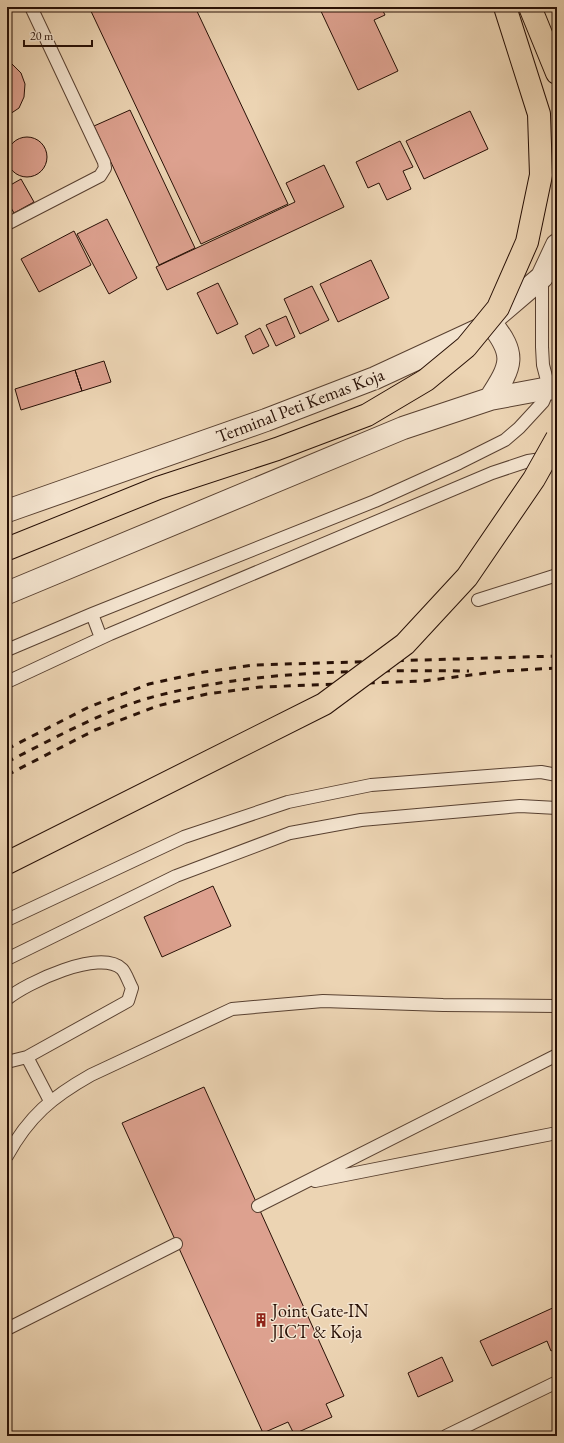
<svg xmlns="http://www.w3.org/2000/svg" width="564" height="1443" viewBox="0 0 564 1443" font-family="'EB Garamond',serif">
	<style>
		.building { fill: #dda18f; stroke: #281006 }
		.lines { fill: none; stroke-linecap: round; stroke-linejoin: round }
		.service-casing { stroke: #594131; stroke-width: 14 }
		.minor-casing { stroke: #594131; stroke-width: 24 }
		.trunk-casing { stroke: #281006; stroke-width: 24 }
		.service { stroke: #f3e3ce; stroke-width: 12 }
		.minor { stroke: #f3e3ce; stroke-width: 22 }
		.trunk { stroke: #ecd4b3; stroke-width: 22 }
		.rail { stroke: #281006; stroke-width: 3; stroke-dasharray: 7 7; stroke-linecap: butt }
		.motorway-bridge-casing { stroke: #281006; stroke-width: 24; stroke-linecap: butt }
		.motorway-bridge { stroke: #ecd4b3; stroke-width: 22 }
		.labels { text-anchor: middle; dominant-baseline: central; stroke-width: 3; stroke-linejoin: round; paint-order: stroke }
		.street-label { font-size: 18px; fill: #281006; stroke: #f3e3ce }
		.poi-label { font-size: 18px; fill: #281006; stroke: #f3e3ce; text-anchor: start }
	</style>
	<rect width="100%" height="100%" fill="#ecd4b3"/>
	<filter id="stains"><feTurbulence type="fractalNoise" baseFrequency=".005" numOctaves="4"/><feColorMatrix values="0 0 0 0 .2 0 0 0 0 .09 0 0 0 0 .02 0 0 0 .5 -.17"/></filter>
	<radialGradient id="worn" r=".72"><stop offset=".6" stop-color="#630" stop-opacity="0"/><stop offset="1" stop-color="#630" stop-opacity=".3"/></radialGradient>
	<!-- building -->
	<path class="building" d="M89,7H195L288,204L201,244Z
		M319,7H381L385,15L374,20L398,71L358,90Z
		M7,62L12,64L21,73L25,84L24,97L19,108L7,116Z
		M130,110L195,248L159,265L94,126Z
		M470,111L488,149L424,179L406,141Z
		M7 157a20 20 0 1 1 40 0a20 20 0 1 1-40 0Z
		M400,141L413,167L403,171L411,189L387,200L379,183L368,188L356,162Z
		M324,165L344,207L167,290L156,267L295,202L286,183Z
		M21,179L34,202L14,213L7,201V187Z
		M107,219L137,278L109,294L77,234Z
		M74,231L91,265L39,292L21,259Z
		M371,260L389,298L338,322L320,284Z
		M218,283L238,324L217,334L197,293Z
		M312,286L329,320L300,334L284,299Z
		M286,316L295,337L276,346L266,325Z
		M260,328L269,346L253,354L245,336Z
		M104,361L111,382L82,391L75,370Z
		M75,370L82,391L21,410L15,389Z
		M213,886L231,926L162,957L144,917Z
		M204,1087L344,1396L326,1404L332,1417L294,1434L288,1422L263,1433L122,1123Z
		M557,1306V1348L551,1351L547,1341L492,1366L480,1341Z
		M442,1357L453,1381L418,1397L408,1373Z"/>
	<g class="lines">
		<defs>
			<path id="service" d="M7,224L100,176L105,168L104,162L31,7
				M478,600L557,575
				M92,614L101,638
				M7,650L92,614L375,501L459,463L505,440L519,428L543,402L549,388L543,365L542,347V277
				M7,682L110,634L492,473L528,461L548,458
				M7,920L184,837L288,802L371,785L541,772L557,775
				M7,959L176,876L290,833L361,820L520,806L557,808
				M7,999C26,983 100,948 122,969C126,973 129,983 132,988L128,1001L27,1057L7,1062
				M27,1057L50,1101
				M7,1156C29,1116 52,1097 91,1075L232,1009L323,1001L443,1005L557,1006
				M315,1181L557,1133
				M258,1206L557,1055
				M7,1329L176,1244
				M446,1436L557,1382"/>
			<path id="minor" d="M490,322C517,355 512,365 490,399
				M7,511L266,420L375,378L481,329L542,277L557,245
				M7,593L403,428L490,399L549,388L557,389"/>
			<path id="trunk" d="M530,7L557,73"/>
		</defs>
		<!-- service casing -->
		<use href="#service" class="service-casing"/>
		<!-- minor casing -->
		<use href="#minor" class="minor-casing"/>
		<!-- trunk casing -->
		<use href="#trunk" class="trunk-casing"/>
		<!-- service -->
		<use href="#service" class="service"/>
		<!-- minor -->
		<use href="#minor" class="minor"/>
		<!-- trunk -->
		<use href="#trunk" class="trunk"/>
		<!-- rail -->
		<path class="rail" d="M7,749L89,707L149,684L204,672L253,665L557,656
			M7,762C55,738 104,710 156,696C258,670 364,670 469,671
			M7,775L95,730L157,706L207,694L260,687L423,681L503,671L557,668"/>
		<defs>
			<path id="motorway-bridge" d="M7,549L158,488L277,449L367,415L426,380L466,347L498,308L527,242L541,175L539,114L505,7
				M7,863L324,704L405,644L467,577L534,479L557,438"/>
		</defs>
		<!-- motorway-bridge casing -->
		<use href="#motorway-bridge" class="motorway-bridge-casing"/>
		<!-- motorway-bridge -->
		<use href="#motorway-bridge" class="motorway-bridge"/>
	</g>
	<!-- icons -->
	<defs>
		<symbol id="building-bare" viewBox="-9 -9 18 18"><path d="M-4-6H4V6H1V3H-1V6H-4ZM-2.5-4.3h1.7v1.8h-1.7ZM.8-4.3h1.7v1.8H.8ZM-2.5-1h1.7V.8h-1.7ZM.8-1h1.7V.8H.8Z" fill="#8f2418" stroke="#f3e3ce" stroke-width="2.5" paint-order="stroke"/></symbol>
	</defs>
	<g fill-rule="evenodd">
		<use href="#building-bare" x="251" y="1310" width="20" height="20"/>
	</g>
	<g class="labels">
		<!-- street labels -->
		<g class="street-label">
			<text transform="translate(300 405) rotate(-21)">Terminal Peti Kemas Koja</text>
		</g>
		<!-- poi labels -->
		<g class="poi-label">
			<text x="272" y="1310">Joint Gate-IN<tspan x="272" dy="21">JICT &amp; Koja</tspan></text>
		</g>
	</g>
	<!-- margin -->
	<rect width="564" height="1443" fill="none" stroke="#ecd4b3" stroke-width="24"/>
	<rect x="8" y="8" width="548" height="1427" fill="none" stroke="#281006" stroke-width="2"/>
	<rect x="12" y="12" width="540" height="1419" fill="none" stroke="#281006"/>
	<!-- scale -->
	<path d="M24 40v6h68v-6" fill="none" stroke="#281006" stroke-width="2"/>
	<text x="30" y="40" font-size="12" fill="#281006" stroke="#f3e3ce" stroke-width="3" paint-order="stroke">20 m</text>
	<rect width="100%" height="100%" filter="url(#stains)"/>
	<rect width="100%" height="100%" fill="url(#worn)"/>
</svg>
